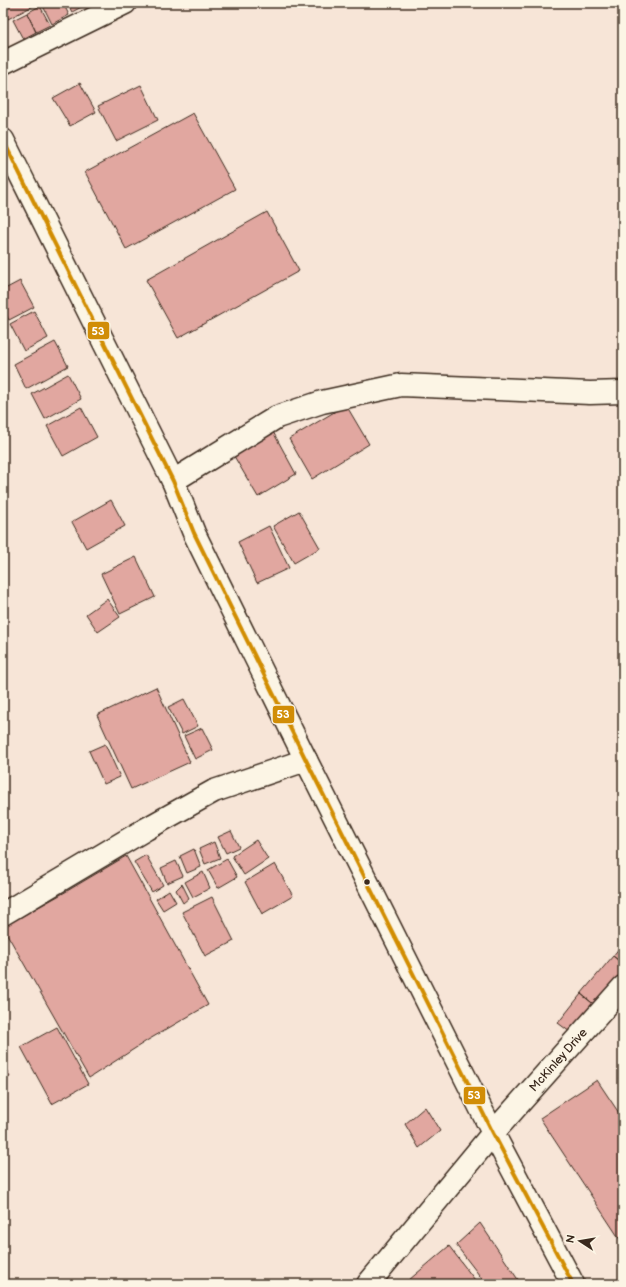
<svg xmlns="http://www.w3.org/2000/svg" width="626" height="1287" viewBox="0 0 626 1287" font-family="'Balsamiq Sans',sans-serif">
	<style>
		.building { fill: #e1a7a0; stroke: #3b2a1e }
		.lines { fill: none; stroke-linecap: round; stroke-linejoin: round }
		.minor-casing { stroke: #3b2a1e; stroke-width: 25 }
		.major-casing { stroke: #3b2a1e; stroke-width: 25 }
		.highway-casing { stroke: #3b2a1e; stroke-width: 25 }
		.minor { stroke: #fcf5e5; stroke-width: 22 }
		.major { stroke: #fcf5e5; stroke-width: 22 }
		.highway { stroke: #fcf5e5; stroke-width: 22 }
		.bus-1-casing { stroke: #fcf5e5; stroke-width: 7 }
		.bus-1 { stroke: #d18d06; stroke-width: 4 }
		.bus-dot { fill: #3b2a1e; stroke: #fcf5e5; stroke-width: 1.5 }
		.labels { text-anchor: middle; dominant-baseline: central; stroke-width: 4; stroke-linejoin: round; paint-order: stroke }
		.street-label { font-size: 12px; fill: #3b2a1e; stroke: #fcf5e5 }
		.line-badge { stroke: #fcf5e5; stroke-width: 1.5 }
		.badge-label { font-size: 11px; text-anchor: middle; font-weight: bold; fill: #fff }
	</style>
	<rect width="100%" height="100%" fill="#f7e5d7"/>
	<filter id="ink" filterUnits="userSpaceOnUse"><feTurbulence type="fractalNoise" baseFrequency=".025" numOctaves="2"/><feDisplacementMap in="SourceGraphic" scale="8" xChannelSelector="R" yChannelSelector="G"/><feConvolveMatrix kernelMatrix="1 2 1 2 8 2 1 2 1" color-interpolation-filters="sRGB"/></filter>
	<g filter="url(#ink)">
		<!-- building -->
		<path class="building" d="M8,3H31L33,6L8,19L3,10V5Z
			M46,3H63L69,15L52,24L42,4Z
			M67,3H89L72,12Z
			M40,6L50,25L36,32L27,13Z
			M27,13L36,32L23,39L13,20Z
			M80,83L96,112L70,126L53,98Z
			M141,85L158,120L116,141L98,106Z
			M193,113L235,189L126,249L85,172Z
			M267,212L299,271L178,338L146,280Z
			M20,281L34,307L9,320L3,309V290Z
			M34,311L48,338L24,351L10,324Z
			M55,342L68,366L26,389L14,364Z
			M68,374L81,399L45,419L32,394Z
			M346,405L369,444L312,479L289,439Z
			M81,407L97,437L63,456L47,426Z
			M271,428L296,474L258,497L231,451Z
			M111,500L125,526L86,548L72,522Z
			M299,511L320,548L294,563L273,526Z
			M269,526L289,568L257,583L238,542Z
			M136,557L155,597L120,614L101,574Z
			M107,599L120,617L98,632L86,614Z
			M156,687L190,762L131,789L97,715Z
			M184,699L198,726L182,734L168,707Z
			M202,728L213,750L195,759L184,736Z
			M105,744L120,777L104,784L89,751Z
			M231,831L239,847L226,853L218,837Z
			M256,840L268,859L244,875L232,856Z
			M214,842L220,858L205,864L199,849Z
			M194,849L201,867L187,873L180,856Z
			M146,855L163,885L152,892L134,862Z
			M126,856L208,1005L148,1040L89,1078L3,927L67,891Z
			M227,859L237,877L218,888L208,870Z
			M176,861L183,876L167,883L161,868Z
			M275,864L293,896L262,914L245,882Z
			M203,872L210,888L193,897L185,882Z
			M182,884L189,898L183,903L176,890Z
			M169,890L176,902L163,910L156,899Z
			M212,897L234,941L205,956L182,912Z
			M623,943V964L613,956Z
			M613,956L623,964V977L596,1006L581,994Z
			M581,994L596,1006L574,1035L558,1023Z
			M57,1027L88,1084L52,1104L21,1047Z
			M3,1064L10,1077L3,1080Z
			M597,1080L623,1119V1239L621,1241L540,1118Z
			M425,1107L440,1131L419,1148L405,1124Z
			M480,1223L521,1284H486L456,1245Z
			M449,1246L478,1284H412L409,1280Z"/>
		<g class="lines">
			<defs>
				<path id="minor" d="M3,63L125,3
					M173,481L277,417L322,402L401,385L590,393L623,392
					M3,914L146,829L214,791L306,760
					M368,1284L493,1133"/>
				<g id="major">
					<path id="s1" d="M493,1133L623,987"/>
				</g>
				<path id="highway" d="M3,140L173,481L194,533L306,760L493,1133L573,1284"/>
			</defs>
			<!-- minor casing -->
			<use href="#minor" class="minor-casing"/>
			<!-- major casing -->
			<use href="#major" class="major-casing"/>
			<!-- highway casing -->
			<use href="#highway" class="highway-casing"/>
			<!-- minor -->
			<use href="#minor" class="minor"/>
			<!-- major -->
			<use href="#major" class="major"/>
			<!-- highway -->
			<use href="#highway" class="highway"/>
			<defs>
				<path id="bus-1" d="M3,140L173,481L194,533L306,760L493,1133L573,1284"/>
			</defs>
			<!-- bus-1 casing -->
			<use href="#bus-1" class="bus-1-casing"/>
			<!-- bus-1 -->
			<use href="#bus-1" class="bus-1"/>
		</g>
	</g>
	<!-- markers -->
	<circle class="bus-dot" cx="367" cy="882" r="3.5"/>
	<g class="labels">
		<!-- street labels -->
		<g class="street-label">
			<text stroke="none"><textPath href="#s1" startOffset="98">McKinley Drive</textPath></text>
		</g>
	</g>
	<g class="line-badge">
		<rect x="87" y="321" width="23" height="19" rx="4" fill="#d18d06"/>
		<rect x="272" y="705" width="23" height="19" rx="4" fill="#d18d06"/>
		<rect x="463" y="1086" width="23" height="19" rx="4" fill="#d18d06"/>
	</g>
	<g class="badge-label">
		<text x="98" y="335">53</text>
		<text x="283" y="718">53</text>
		<text x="474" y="1099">53</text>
	</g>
	<!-- margin -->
	<rect width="626" height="1287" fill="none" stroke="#fcf5e5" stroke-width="16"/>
	<rect x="8" y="8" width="610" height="1271" fill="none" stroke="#3b2a1e" stroke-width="1.5" filter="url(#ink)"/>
	<!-- north arrow -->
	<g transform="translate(580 1241) rotate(282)" stroke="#fcf5e5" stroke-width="3" paint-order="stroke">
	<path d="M0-3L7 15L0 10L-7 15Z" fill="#3b2a1e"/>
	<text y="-6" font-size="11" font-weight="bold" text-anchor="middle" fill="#3b2a1e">N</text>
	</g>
</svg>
